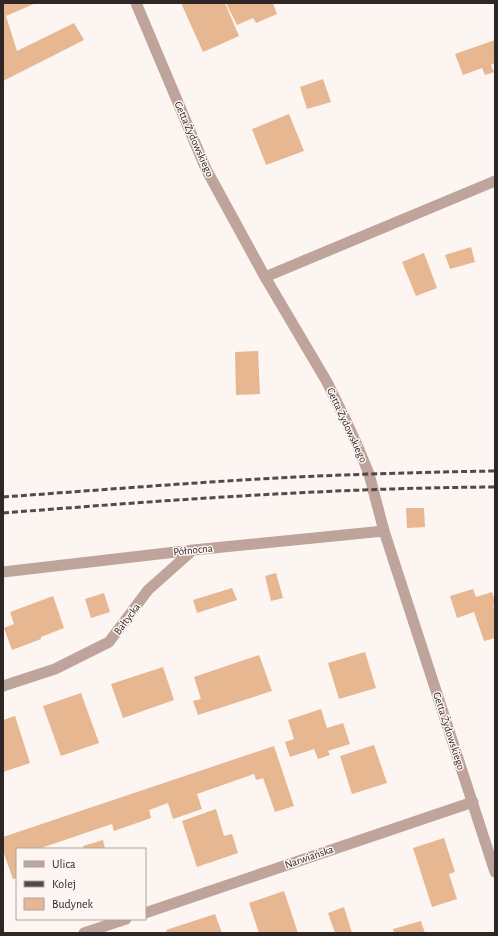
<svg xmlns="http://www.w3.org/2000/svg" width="498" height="936" viewBox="0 0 498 936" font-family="'Alegreya Sans',sans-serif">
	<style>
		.building { fill: #e6b790 }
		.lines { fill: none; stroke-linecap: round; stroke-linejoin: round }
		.service { stroke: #bea49a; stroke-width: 11 }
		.minor { stroke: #bea49a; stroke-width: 11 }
		.tertiary { stroke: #bea49a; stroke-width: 11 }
		.rail { stroke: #514a48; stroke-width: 3; stroke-dasharray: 6 3; stroke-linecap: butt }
		.labels { text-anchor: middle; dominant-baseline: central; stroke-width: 3; stroke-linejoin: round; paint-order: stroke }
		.street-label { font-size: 11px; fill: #2e2725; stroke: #fcf5f2 }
	</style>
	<rect width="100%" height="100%" fill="#fcf5f2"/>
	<!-- building -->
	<path class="building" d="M3,3H36L6,16L17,51L74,23L84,40L3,81Z
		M181,3H225L239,36L203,52Z
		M226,3H273L277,14L256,23L253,18L237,25Z
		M495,40V63L491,65L494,72L485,75L482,68L463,75L455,54Z
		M323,79L331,102L307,109L300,87Z
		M289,114L304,151L266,165L252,129Z
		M471,247L475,262L450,269L445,255Z
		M424,253L437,288L416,296L402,262Z
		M258,351L260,394L236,395L235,352Z
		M406,508H424L425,527L407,528Z
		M276,573L283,598L271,601L265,576Z
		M232,588L237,600L197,613L193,600Z
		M473,589L476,597L492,592L495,601V605L493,606L495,610V638L484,641L474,612L457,618L450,596Z
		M104,593L110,612L91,618L85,599Z
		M53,596L64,628L41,637V639L12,650L4,628L14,624L10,612Z
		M365,652L376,688L339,699L328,663Z
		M259,655L272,691L198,715L193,701L201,699L194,677Z
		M163,667L174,700L123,718L111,684Z
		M81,693L99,743L61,756L43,706Z
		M321,709L327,728L343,723L350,744L328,751L330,755L318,759L314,749L290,757L285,742L294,739L288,720Z
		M15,716L30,763L3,772V720Z
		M374,745L387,783L352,794L340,756Z
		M274,746L294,806L275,812L263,778L256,780L254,774L197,794L202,809L173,819L168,803L149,810L151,818L114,831L112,824L38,849H17V878L13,879L3,851V837Z
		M216,809L224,836L232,834L238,853L197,867L182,821Z
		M444,838L455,872L449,874L457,899L432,907L413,848Z
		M103,840L105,849H84L83,846Z
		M284,891L298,933H271L270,932L266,933H259L249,903Z
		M344,907L352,933H335L328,913Z
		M215,914L222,933H167L166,930Z
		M421,921L425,933H394L393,929Z"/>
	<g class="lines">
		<!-- service -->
		<path class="service" d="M265,277L495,181"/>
		<!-- minor -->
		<path class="minor" d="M3,572L193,550L384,531
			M3,686L55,669L109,642L148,590L193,550
			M145,913L473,802
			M84,933L126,919"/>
		<!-- tertiary -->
		<path class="tertiary" d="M136,3L206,169L265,277L327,382L347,423L358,447L369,474L384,531L495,872"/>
		<!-- rail -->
		<path class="rail" d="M3,497C100,490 198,482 296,477C362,474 428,472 495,471
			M3,513C167,500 331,488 495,487"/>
	</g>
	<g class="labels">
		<!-- street labels -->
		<g class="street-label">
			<text transform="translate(194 139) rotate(66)">Getta Żydowskiego</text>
			<text transform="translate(347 425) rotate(65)">Getta Żydowskiego</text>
			<text transform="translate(193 550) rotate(-6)">Północna</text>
			<text transform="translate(127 619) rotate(-53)">Bałtycka</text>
			<text transform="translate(449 731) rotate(72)">Getta Żydowskiego</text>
			<text transform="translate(309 857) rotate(-19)">Narwiańska</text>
		</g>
	</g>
	<!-- border -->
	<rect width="498" height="936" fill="none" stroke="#2e2725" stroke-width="8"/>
	<!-- legend -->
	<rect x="16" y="848" width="130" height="72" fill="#fcf5f2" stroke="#aaa3a0"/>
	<rect x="24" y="861" width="20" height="6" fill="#bea49a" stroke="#aaa3a0"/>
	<text x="52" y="868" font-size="12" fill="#2e2725">Ulica</text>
	<rect x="24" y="881" width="20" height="6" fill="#514a48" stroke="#aaa3a0"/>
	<text x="52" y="888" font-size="12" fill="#2e2725">Kolej</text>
	<rect x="24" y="898" width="20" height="12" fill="#e6b790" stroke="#aaa3a0"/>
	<text x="52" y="908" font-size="12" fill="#2e2725">Budynek</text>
</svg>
